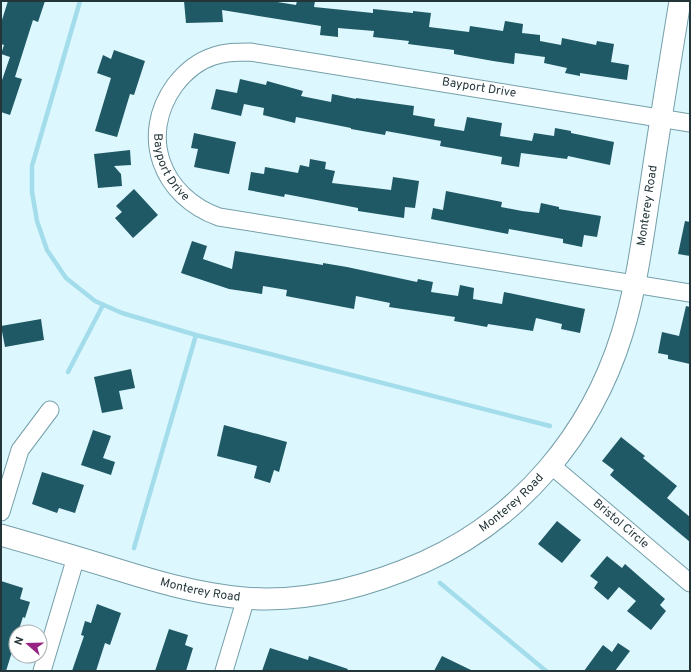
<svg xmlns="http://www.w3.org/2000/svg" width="691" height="672" viewBox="0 0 691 672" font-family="Overpass,sans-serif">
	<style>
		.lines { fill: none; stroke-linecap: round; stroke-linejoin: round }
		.stream { stroke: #a3ddeb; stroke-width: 4.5 }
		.building { fill: #1f5965 }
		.minor-casing { stroke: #749faa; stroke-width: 19 }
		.tertiary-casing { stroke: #749faa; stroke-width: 23 }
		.minor { stroke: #fff; stroke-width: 17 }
		.tertiary { stroke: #fff; stroke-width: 21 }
		.labels { text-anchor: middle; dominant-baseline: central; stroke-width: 4; stroke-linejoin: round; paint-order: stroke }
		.street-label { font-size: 12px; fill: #233539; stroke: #fff }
	</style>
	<rect width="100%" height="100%" fill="#ddf7fe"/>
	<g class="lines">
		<!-- stream -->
		<path class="stream" d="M80,1L32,166V192L37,221L47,250L66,278L95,301L122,313L196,335L550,426
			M68,372L103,305
			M134,548L196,335
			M440,583L546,671"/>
	</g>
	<!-- building -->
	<path class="building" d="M8,1H45L38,22L33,20L15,77L22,79L10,115L1,112V83L10,57L1,54L4,45L1,44V23Z
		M184,1H271L296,5L297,1H315L314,7L373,13V9L413,13V11L431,13L429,27L469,32L470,26L503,31L505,21L523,24L522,33L540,35V41L561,45L562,38L596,45L597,41L614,44L611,62L629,65L627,80L580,73V76L565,73L567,68L544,63L545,57L515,53L514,64L493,61L454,54V50L408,44L409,41L373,37L374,31L338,28V37L320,35L321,26L222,10L223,22L186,23Z
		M114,50L145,61L134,95L130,94L117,137L95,131L111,78L97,73L103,55L111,59Z
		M240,79L266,85L267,81L303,91L301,96L331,102L332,94L356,99V98L414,106L413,115L435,119L434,126L464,131L467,117L502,123L500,136L532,141L534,133L554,136L555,128L571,131V133L614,142L610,165L568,156L567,159L521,153L519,167L501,164L502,157L440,146L441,141L386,131L385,135L351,129V128L296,117L295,123L263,115L264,108L244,104L241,116L211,109L216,89L237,93Z
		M194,133L236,142L229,174L194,167L198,149L191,148Z
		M130,150L131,165L114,166L121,174L122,186L98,188L94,154Z
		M310,159L326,162L325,169L335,171L332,183L391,190L393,177L419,181L415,208L405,207L404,218L358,211V208L285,194L284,197L248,190L251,172L264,174L265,167L298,173L300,165L309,167Z
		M134,189L158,215L133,238L115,218L122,212L116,206Z
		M446,191L502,202L501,207L522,211L539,213L541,203L559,207V209L601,216L597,237L584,235L582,247L563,243V239L509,229L508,234L431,219L433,208L443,210Z
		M685,221L690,222V256L678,254Z
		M192,241L207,246L203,259L232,269L235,251L323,265V263L347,267L417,282L418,279L433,282L431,292L458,296L460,285L474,288L473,299L502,304L504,292L585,309L580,333L561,329L562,324L536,318L533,331L488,324L487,327L454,321L455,317L389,307L390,303L356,296L354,309L286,296L287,290L263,286L262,294L229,289L181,273Z
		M686,306L690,307V364L668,359V355L658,353L662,332L679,336Z
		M41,319L44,340L5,347L1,326Z
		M131,369L135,388L119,391L123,409L102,413L94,377Z
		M224,425L287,442L279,472L274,470L270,483L254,478L257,466L217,456Z
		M93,430L111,436L103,458L115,462L111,475L81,465Z
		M621,437L645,456L643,458L677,486L667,498L690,517V542L610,475L614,470L602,461Z
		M42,472L84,485L75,513L59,508L57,513L32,504Z
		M557,521L581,540L562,563L538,544Z
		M607,556L622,568L625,564L665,599L660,605L666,611L651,630L627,611L636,601L619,587L608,600L594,588L598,582L590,576Z
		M1,581L23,588L20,599L30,602L25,618L23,617L18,632H16V639L6,671H1Z
		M97,604L121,613L110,645L105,643L96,671H72L84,636L81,635L85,621L91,623Z
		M169,629L188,635L185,645L193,648L186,671H155Z
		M618,643L630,651L615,671H584L603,645L612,652Z
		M270,648L308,660L309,656L348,669L347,671H262Z
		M442,656L473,671H434Z"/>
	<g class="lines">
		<defs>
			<g id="minor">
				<path id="s1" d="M690,123L250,52C237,52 225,52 214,56C198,61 185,72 175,85C138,136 162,197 219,217L690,293"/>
				<path id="s2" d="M552,466L690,583"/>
				<path d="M1,512L20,450L50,410"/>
				<path d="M42,671L76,557"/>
				<path d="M224,671L246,598"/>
			</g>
			<g id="tertiary">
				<path id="s3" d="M1,535C36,545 71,555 106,566C151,580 196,594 244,598C306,603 367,587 424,562C520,519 591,434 622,334C637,286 643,235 651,184C660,123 670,62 680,1"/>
			</g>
		</defs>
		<!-- minor casing -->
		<use href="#minor" class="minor-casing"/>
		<!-- tertiary casing -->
		<use href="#tertiary" class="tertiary-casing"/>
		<!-- minor -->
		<use href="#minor" class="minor"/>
		<!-- tertiary -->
		<use href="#tertiary" class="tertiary"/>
	</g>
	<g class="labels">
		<!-- street labels -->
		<g class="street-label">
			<text transform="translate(479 88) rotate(9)">Bayport Drive</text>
			<text stroke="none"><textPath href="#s1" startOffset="621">Bayport Drive</textPath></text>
			<text stroke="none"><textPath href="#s3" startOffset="879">Monterey Road</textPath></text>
			<text stroke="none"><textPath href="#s3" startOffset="543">Monterey Road</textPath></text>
			<text stroke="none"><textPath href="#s2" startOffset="90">Bristol Circle</textPath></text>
			<text stroke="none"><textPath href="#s3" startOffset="207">Monterey Road</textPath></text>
		</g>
	</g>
	<!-- border -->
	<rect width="691" height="672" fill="none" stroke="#233539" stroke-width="4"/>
	<!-- north arrow -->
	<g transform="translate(28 644) rotate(290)"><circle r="19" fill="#ffffff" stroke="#a7aeb0"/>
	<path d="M0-3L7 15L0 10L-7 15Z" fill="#962483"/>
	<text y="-6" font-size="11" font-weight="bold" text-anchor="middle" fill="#233539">N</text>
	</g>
</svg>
